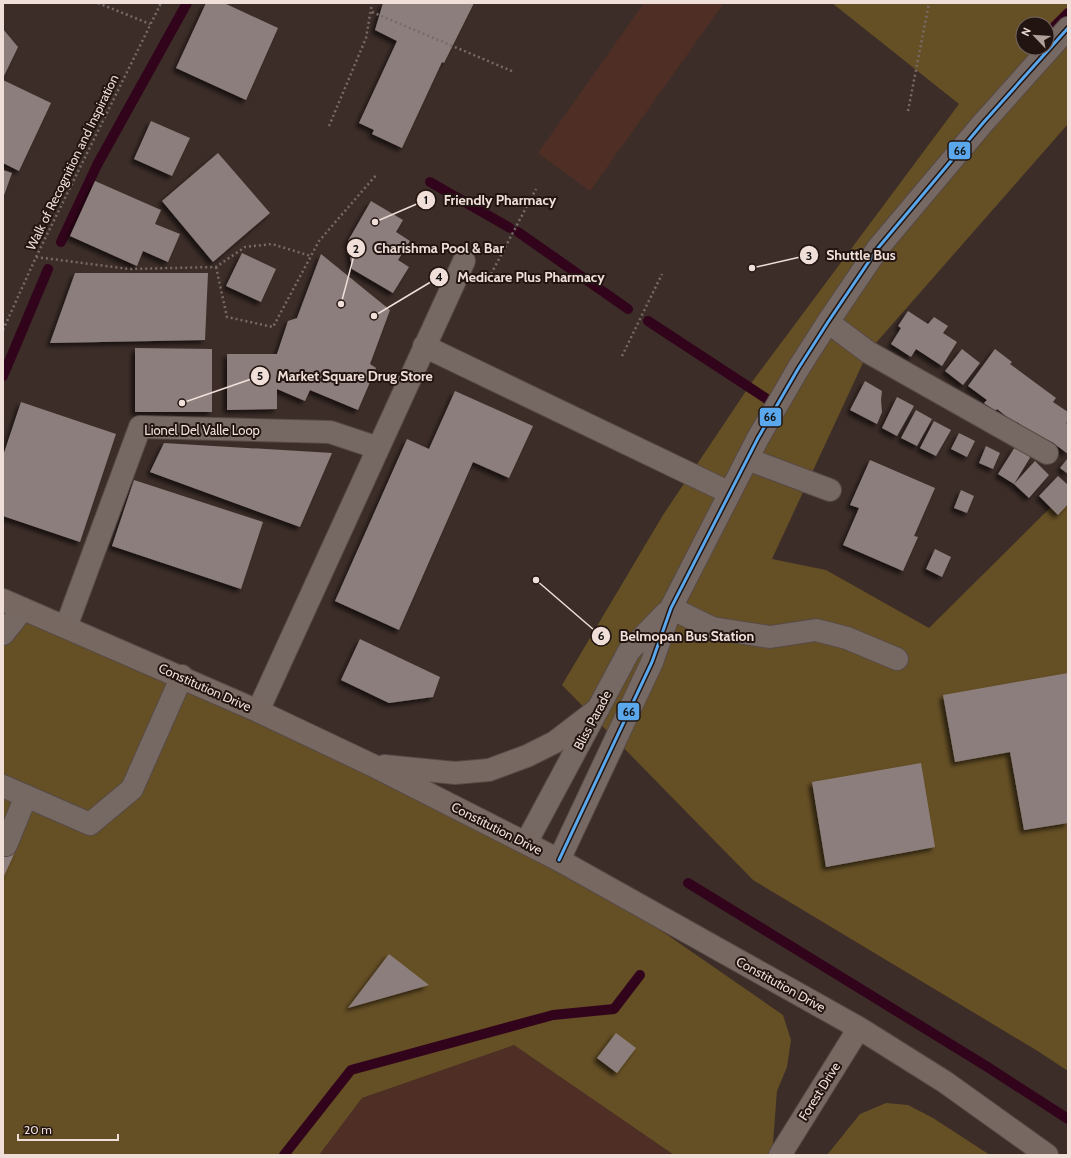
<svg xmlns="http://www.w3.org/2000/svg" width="1071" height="1158" viewBox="0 0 1071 1158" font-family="Cabin,sans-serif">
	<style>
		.built { fill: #4f2f25 }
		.green { fill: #654f25; fill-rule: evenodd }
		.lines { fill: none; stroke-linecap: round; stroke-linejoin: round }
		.stream { stroke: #32041b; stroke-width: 10 }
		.building { fill: #8c7e7c; filter: url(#shadow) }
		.minor-casing { stroke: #574a46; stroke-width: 24 }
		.major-casing { stroke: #574a46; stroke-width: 24 }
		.path { stroke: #776b68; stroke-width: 2.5; stroke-dasharray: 2 3; stroke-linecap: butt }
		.minor { stroke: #766964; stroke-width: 22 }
		.major { stroke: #776862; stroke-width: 22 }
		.bus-1-casing { stroke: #221511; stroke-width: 6 }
		.bus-1 { stroke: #5aa8eb; stroke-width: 3 }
		.labels { text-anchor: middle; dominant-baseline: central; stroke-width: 4; stroke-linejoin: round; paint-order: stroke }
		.street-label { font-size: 13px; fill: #f0ded8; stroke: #221511 }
		.leader { fill: none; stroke: #f0ded8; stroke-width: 1.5 }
		.callout-dot { fill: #f0ded8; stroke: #221511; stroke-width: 1.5 }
		.mark-label { font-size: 12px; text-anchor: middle; font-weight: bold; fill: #111 }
		.callout-label { font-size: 14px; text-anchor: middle; font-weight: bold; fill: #f0ded8; stroke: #221511; stroke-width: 4; stroke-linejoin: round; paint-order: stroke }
		.line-badge { stroke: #221511; stroke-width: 1.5 }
		.pale-badge-label { font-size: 11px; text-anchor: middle; font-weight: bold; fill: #111 }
	</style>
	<defs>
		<filter id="shadow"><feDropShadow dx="-3.5" dy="3.5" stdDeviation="2" flood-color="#0009"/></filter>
	</defs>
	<rect width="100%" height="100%" fill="#3c2d28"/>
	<!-- built -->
	<path class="built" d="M644,3H724L590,191L538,153Z
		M514,1045L674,1155H319L362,1098Z"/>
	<!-- green -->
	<path class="green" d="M832,3H1068V124L868,352L772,559L826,570L929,628L1068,490V1071L1036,1050L753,880L562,685L663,515L752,382L959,104ZM1023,24H1047V48H1023Z
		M3,600L559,860L783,1015L791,1040L787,1067L777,1091L772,1155H674L514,1045L362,1098L319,1155H3Z
		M886,1103L908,1105L933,1118L990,1155H827L860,1114Z"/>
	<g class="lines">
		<!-- stream -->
		<path class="stream" d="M1047,34L1068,13
			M430,182L510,228
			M518,232L628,309
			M61,242L97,165L187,3
			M648,321L773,403L777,397
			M3,376L48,269
			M688,883L986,1066L1068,1119
			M284,1155L351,1070L553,1015L614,1009L640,975"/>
	</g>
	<!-- building -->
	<path class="building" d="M206,3H224L278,28L246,100L176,68Z
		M383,3H474L444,63L442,62L402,148L372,134L374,130L359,123L397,41L375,30Z
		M3,29L18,47L3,78Z
		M3,80L51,103L19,171L3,163Z
		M151,121L190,138L172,176L134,159Z
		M218,153L270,213L213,262L162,201Z
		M3,170L12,173L3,198Z
		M95,181L161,210L155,224L180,234L168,262L143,251L137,266L70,236Z
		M371,201L403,220L396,232L410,241L398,260L409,267L393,293L352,269L348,241Z
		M242,253L276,269L261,302L226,286Z
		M321,254L390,310L370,364L376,368L358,410L310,390L305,401L277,389V409L227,410V354H277L288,321L297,318Z
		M75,273H208L205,340L50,343Z
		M908,311L928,324L934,317L948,326L943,333L957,342L942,366L916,349L911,357L891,344L901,328L898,326Z
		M135,348L212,349V412H135Z
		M962,349L980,363L963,385L945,371Z
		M995,349L1012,362L1010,364L1056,398L1053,402L1068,412V421L1066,423L1068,424V454L1052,442L1049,446L1017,422L1016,424L997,409L995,411L984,403L987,400L968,386Z
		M865,381L882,391L881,400L882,412L877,424L850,410Z
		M455,391L533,426L509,478L473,462L399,630L335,601L407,439L429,449Z
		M897,397L914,406L897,436L882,428Z
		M21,402L116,434L80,542L3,516V456Z
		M916,410L932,419L917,446L901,438Z
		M934,421L951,430L936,456L920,448Z
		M959,433L975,441L967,457L951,449Z
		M164,443L332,453L300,527L150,472Z
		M986,446L1000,453L993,469L979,463Z
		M1015,447L1031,456L1014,484L998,474Z
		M1068,458V474L1060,468Z
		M870,460L935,488L914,536L918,537L903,571L843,545L859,508L850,505Z
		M1035,461L1049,475L1029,498L1014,484Z
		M1058,476L1068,485V504L1058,515L1039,496Z
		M134,480L263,522L241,589L112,546Z
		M961,490L974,496L967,513L954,508Z
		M935,549L951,557L942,577L926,569Z
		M360,639L440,677L433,697L389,703L341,680Z
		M1068,673V823L1024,830L1010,752L955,762L943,695Z
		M921,763L935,847L826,867L812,782Z
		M3,844L16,850L3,878Z
		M389,954L429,985L348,1008Z
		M616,1033L636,1048L617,1073L597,1058Z"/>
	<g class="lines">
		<defs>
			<path id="minor" d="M828,322L868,352L1047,453
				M424,346L730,493
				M747,459L830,490
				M671,608L712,628L770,637L816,630L847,638L897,659
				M66,627L140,427L330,432L378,448
				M3,634L23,609
				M258,711L464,261
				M3,786L90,824L132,789L182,676
				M526,843L629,651L666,613
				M6,845L26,796
				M559,860L652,662L671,608L758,438L798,369L828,322L878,248L983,123L1068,28"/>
			<path id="major" d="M3,600L258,711L372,765L559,860L859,1028L945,1082L1047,1155
				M384,766L455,773L489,770L527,756L555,742L598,709
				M780,1155L859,1028"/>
		</defs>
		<!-- minor casing -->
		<use href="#minor" class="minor-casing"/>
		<!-- major casing -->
		<use href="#major" class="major-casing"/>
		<!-- path -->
		<path class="path" d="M98,3L150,24
			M372,12L514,72
			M908,111L929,3
			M329,126L366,38L372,3
			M36,257L129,269L216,267L245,247L272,244L311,256
			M216,267L227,317L273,327L319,241L377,174
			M491,274L536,189
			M3,330L36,257L161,3
			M622,356L662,274"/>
		<!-- minor -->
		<use href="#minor" class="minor"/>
		<!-- major -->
		<use href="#major" class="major"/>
		<defs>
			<path id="bus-1" d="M559,860L652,662L671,608L758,438L798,369L828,322L878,248L983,123L1068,28"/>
		</defs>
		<!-- bus-1 casing -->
		<use href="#bus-1" class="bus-1-casing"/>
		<!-- bus-1 -->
		<use href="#bus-1" class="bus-1"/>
	</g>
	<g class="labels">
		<!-- street labels -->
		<g class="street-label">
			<text transform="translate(72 162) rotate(-64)">Walk of Recognition and Inspiration</text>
			<text x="202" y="430">Lionel Del Valle Loop</text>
			<text transform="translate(205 687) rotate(24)">Constitution Drive</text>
			<text transform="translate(592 720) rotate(-62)">Bliss Parade</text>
			<text transform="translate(497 828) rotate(27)">Constitution Drive</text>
			<text transform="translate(781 984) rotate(29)">Constitution Drive</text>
			<text transform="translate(819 1091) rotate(-58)">Forest Drive</text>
		</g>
	</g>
	<!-- callouts -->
	<path class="leader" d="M375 222L426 200M341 304L356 248M752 268L809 255M374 316L439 277M182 403L260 376M536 580L601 636"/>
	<g class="callout-dot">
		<circle cx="375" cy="222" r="4"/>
		<circle cx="341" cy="304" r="4"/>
		<circle cx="752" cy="268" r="4"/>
		<circle cx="374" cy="316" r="4"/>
		<circle cx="182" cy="403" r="4"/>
		<circle cx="536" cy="580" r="4"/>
		<circle cx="426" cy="200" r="10"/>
		<circle cx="356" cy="248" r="10"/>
		<circle cx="809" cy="255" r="10"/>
		<circle cx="439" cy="277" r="10"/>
		<circle cx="260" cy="376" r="10"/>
		<circle cx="601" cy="636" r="10"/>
	</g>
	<g class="mark-label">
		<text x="426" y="204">1</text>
		<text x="356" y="253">2</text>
		<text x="809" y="260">3</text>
		<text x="439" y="281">4</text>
		<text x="260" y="380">5</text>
		<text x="601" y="640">6</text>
	</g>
	<g class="callout-label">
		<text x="500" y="205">Friendly Pharmacy</text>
		<text x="439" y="253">Charishma Pool &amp; Bar</text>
		<text x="861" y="260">Shuttle Bus</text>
		<text x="531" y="282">Medicare Plus Pharmacy</text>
		<text x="355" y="381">Market Square Drug Store</text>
		<text x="687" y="641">Belmopan Bus Station</text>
	</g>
	<g class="line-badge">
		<rect x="948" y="141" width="23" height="19" rx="4" fill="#5aa8eb"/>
		<rect x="759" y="407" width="23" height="20" rx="4" fill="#5aa8eb"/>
		<rect x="617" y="702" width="23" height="19" rx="4" fill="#5aa8eb"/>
	</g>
	<g class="pale-badge-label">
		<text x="960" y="155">66</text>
		<text x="770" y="421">66</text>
		<text x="629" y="716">66</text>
	</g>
	<!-- border -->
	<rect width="1071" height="1158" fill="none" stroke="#f0ded8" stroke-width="8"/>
	<!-- north arrow -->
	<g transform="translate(1035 36) rotate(295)"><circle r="19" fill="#221511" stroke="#746561"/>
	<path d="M0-3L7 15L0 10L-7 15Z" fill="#b1a09a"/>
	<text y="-6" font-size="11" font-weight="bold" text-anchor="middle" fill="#f0ded8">N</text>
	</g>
	<!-- scale -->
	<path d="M18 1134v6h100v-6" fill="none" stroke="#f0ded8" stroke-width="2"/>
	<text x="24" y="1134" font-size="12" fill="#f0ded8" stroke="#221511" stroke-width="3" paint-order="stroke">20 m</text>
</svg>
